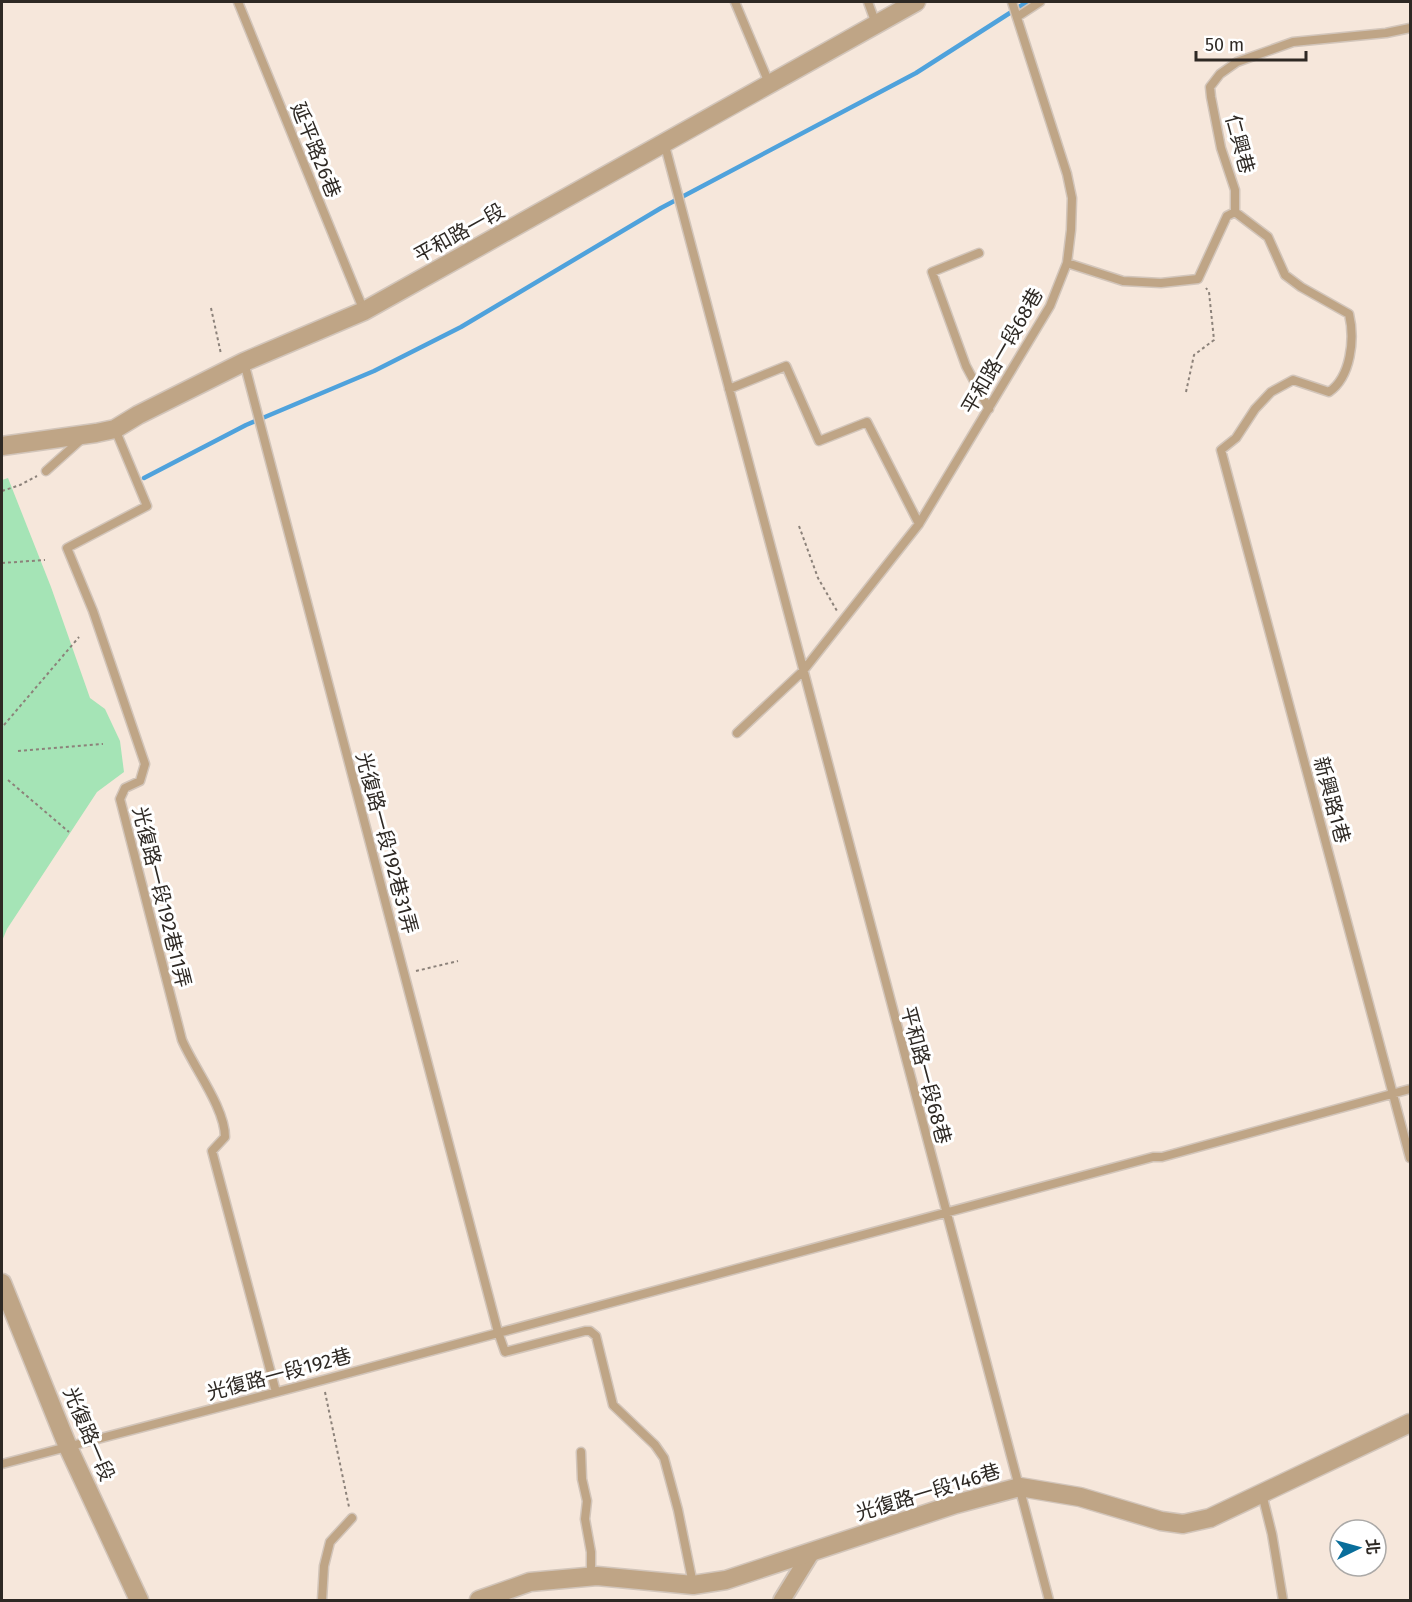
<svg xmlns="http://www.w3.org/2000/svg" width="1412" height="1602" viewBox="0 0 1412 1602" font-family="'Fira Sans','Noto Sans TC',sans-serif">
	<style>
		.green { fill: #a5e4b6 }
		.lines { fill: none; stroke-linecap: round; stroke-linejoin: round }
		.stream { stroke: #4fa2dc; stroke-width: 4.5 }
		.service-casing { stroke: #d2c5ba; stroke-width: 11 }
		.minor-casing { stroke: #d2c5ba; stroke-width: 20 }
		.tertiary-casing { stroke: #d2c5ba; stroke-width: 21 }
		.path { stroke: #8c827a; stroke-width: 2; stroke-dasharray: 3 3; stroke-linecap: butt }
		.service { stroke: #bfa586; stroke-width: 8 }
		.minor { stroke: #bfa586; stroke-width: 16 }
		.tertiary { stroke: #bfa586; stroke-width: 18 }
		.labels { text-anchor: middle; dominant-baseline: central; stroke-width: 6; stroke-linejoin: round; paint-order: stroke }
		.street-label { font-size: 20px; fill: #2e2924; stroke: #fff }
	</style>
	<rect width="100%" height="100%" fill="#f6e7db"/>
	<!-- green -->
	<path class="green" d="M8,478L51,587L90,698L105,709L120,741L124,772L97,792L7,929L2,941V480Z"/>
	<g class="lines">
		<!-- stream -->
		<path class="stream" d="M144,478L246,425L374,371L461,327L661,208L916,73L1027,2"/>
		<defs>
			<path id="service" d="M238,2L364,311
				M735,2L769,83
				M868,2L876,24
				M1017,17L1040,2
				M664,142L1049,1600
				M1235,212L1268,237L1285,275L1301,287L1349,314C1355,339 1351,377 1329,392L1293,380L1271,392L1255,409L1236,438L1221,450L1410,1158
				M979,253L932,272L966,366L989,409
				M1067,263L1123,281L1161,283L1198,279L1227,216L1235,212V190L1221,148L1211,97L1210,87L1220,74L1237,62L1293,42L1386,33L1410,28
				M244,362L498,1332L505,1352L585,1331H590L596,1336L613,1405L655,1445L664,1458L678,1510L693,1584
				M729,389L786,366L819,441L867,422L919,524
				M115,429L147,506L67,548L93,611L145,764L140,781L125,788L120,799L182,1040C194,1068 225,1108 225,1137L212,1151L276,1392
				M46,471L84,437
				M737,733L803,671L919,524L1050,306L1067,263L1071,230L1072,198L1067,174L1012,2
				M581,1452L582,1479L587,1501L585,1519L591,1552V1576
				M2,1464L323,1380L1153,1157H1162L1410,1089
				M1262,1494L1272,1534L1283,1600
				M322,1600L324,1566L330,1542L352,1518"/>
			<path id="minor" d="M782,1600L811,1553"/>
			<path id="tertiary" d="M2,446L96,433L115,429L138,415L244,362L364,311L916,2
				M2,1283L68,1447L139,1600
				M479,1600L530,1582L597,1576L693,1585L726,1580L956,1504L1020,1487L1080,1497L1161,1521L1183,1524L1210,1518L1410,1423"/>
		</defs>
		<!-- service casing -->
		<use href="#service" class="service-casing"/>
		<!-- minor casing -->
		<use href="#minor" class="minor-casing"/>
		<!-- tertiary casing -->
		<use href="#tertiary" class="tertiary-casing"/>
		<!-- path -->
		<path class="path" d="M211,308L221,354
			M1186,392L1194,355L1214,340L1209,292L1206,288
			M2,491L20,485L37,476
			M799,526L818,578L837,611
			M2,563L45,560
			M4,725L79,637
			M18,751L103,744
			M8,780L69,832
			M416,971L458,961
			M325,1392L349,1507"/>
		<!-- service -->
		<use href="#service" class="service"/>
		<!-- minor -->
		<use href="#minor" class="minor"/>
		<!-- tertiary -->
		<use href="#tertiary" class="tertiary"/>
	</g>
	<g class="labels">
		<!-- street labels -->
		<g class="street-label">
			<text transform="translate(1240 144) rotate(75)">仁興巷</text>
			<text transform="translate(316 150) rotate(68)">延平路26巷</text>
			<text transform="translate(459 233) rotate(-29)">平和路一段</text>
			<text transform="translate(1002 351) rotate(-60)">平和路一段68巷</text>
			<text transform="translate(1332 800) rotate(75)">新興路1巷</text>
			<text transform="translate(387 843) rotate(75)">光復路一段192巷31弄</text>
			<text transform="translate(162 897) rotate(76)">光復路一段192巷11弄</text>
			<text transform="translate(926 1075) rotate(75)">平和路一段68巷</text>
			<text transform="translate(279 1374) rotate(-15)">光復路一段192巷</text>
			<text transform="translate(89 1434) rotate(67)">光復路一段</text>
			<text transform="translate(928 1492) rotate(-17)">光復路一段146巷</text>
		</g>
	</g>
	<!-- border -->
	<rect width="1412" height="1602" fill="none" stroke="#2e2924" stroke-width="6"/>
	<!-- north arrow -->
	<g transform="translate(1358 1548) rotate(85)"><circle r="28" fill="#ffffff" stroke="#aba9a7" stroke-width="1.5"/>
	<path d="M0-4.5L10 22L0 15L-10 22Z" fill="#096e9b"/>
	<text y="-9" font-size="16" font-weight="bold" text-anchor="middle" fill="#2e2924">北</text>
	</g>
	<!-- scale -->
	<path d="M1196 51v9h110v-9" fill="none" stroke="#2e2924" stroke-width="3"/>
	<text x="1205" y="51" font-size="18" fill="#2e2924" stroke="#ffffff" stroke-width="4.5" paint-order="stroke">50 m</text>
</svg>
